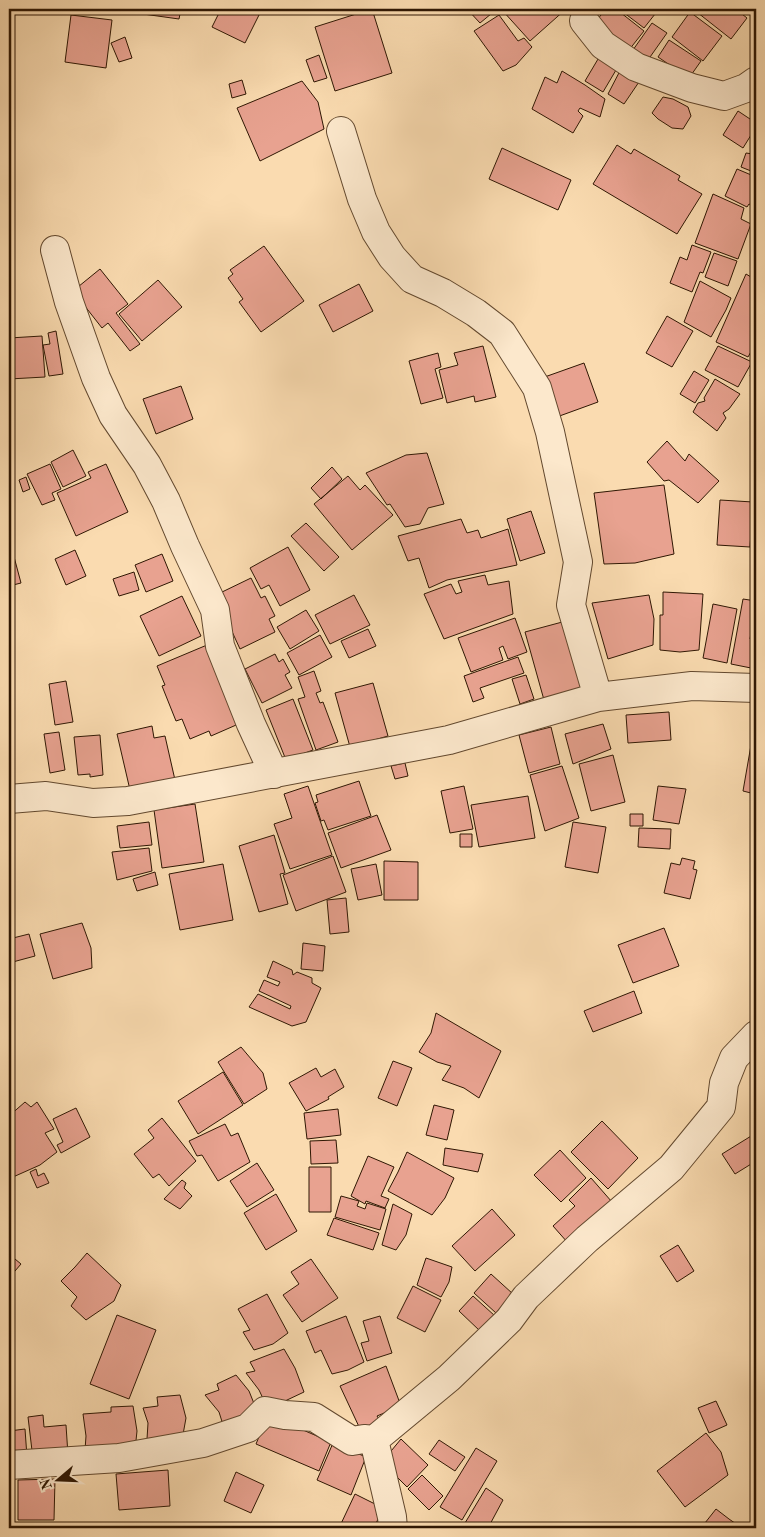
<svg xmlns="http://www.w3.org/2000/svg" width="765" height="1537" viewBox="0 0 765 1537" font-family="'Old Standard TT',serif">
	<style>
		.building { fill: #e8a290; stroke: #2f1703 }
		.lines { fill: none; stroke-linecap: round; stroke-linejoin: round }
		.minor-casing { stroke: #62482e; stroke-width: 30 }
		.minor { stroke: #fce8cc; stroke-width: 28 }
	</style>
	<rect width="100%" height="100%" fill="#fadbb0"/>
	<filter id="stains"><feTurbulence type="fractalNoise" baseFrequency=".004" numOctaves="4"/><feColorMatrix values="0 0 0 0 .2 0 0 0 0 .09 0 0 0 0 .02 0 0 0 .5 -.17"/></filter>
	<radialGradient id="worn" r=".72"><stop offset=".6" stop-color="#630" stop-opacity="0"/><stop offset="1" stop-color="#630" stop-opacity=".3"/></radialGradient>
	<!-- building -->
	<path class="building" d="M138,9H181L179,19L136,13Z
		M221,9H262L245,43L212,27Z
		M372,9L392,73L335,91L315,27Z
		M467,9H497L480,23Z
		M503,9H566L530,41L502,10Z
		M606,9H616L644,31L625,55L591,27Z
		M619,9H659L644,28Z
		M693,9H747L742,14L747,18L731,39Z
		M690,12L722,36L703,61L672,37Z
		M71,15L112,20L106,68L65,62Z
		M499,15L518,41L524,38L532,47L516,65L503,71L474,31Z
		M652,23L667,33L643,67L628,57Z
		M125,37L132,58L119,62L111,43Z
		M669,40L701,61L689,78L658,57Z
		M601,54L619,65L603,92L585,81Z
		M319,55L327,78L314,82L306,60Z
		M623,65L641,79L624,104L608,94Z
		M562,71L585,85L605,99L600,117L580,108L578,111L583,116L573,133L532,109L545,77L557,83Z
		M242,80L246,94L232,98L229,84Z
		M302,81L318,102L324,129L260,161L237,108Z
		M663,97L673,99L688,107L691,116L683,129L672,128L658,119L652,113Z
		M738,111L756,123V127L743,148L723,135Z
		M756,143V173L741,167L746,153L753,154Z
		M617,145L631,154L634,149L680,176L678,180L702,194L677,234L593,184Z
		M502,148L571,180L558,210L489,179Z
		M737,169L756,177V207L749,204L747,207L725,196Z
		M713,194L744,208L741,219L751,224L738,259L695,243Z
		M692,245L711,252L703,273L700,272L692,292L670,283L680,257L687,260Z
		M264,246L304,301L261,332L239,302L243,299L228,278L233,274L230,270Z
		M714,253L737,261L728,286L705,277Z
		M100,269L128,304L116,313L140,344L130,351L108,323L102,328L73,291Z
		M746,274L756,280V343L748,357L716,342Z
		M158,280L182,307L142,341L119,314Z
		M700,281L731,298L726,310L711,337L684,322Z
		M359,284L373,311L333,332L319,305Z
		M667,316L693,331L672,367L646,353Z
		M56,331L63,374L49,376L43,345L50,344L48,333Z
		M42,336L45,377L9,379V338Z
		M483,346L496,397L475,402L474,396L447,403L439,370L458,365L454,353Z
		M718,346L752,362L738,387L705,370Z
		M438,353L441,367L435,369L443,398L421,404L409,361Z
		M584,363L598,402L554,418L539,379Z
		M756,366V380L750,376Z
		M694,371L709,380L695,403L680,394Z
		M715,379L740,394L729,409L723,413L726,418L717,431L693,412L698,403L705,401L704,398Z
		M181,386L193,419L156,434L143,399Z
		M667,441L685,461L689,454L719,481L698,503L669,480L664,481L647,462Z
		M73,450L86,476L63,487L51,462Z
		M427,453L444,504L428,508L420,524L405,527L390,504L387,505L366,473L406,455Z
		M50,464L61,489L52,493L55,500L42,505L27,474Z
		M106,464L128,512L76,536L57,493L91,478L88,472Z
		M332,467L342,479L321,499L311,488Z
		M348,476L360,490L365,485L393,515L352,550L314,504Z
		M26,477L30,489L23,492L19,480Z
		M664,485L674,554L635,563L604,564L594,493Z
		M720,500L753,502L750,547L717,545Z
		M531,511L545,553L520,561L507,519Z
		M461,519L467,533L478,530L481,538L508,529L517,565L447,580L429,588L419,558L408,561L398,536Z
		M306,523L339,557L324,571L291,536Z
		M288,547L310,590L280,606L269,585L261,589L250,568Z
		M75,550L86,576L66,585L55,559Z
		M13,553L21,583L9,586V554Z
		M162,554L173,581L146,592L135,565Z
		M134,572L139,590L119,596L113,579Z
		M485,575L488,585L509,581L513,614L444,639L424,594L451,584L456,594L462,592L458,581Z
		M251,578L261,598L265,596L275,616L269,619L275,632L240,649L224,614L229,611L220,593Z
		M663,592L703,594L699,650L680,652L660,650V615H663Z
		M354,595L370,625L330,644L315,615Z
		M649,595L654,619L653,645L608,659L592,603Z
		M182,596L201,636L159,656L140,616Z
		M743,599L756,601L750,639L756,640L751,668L731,664Z
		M713,604L737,609L727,663L703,658Z
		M306,610L319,631L290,649L277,627Z
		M515,618L527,652L508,659L503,646L499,648L503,660L471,672L458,638Z
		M566,621L585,689L544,700L525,632Z
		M368,629L376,646L349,658L341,641Z
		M320,635L332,657L299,675L287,653Z
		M207,645L243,722L211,736L209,731L190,739L182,719L176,721L162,686L165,685L157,666Z
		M275,654L279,662L283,659L290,672L285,675L292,688L262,703L245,669Z
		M518,657L524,673L480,688L484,698L473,702L464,676Z
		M314,671L321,691L316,693L320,703L323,702L338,742L316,750L298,699L305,697L298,677Z
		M526,675L534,699L520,704L512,679Z
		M66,681L73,722L55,725L49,684Z
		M373,683L388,736L350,747L335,693Z
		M293,699L313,750L286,760L266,710Z
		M669,712L671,740L628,743L626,715Z
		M603,724L611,749L573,764L565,734Z
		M152,726L154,738L165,736L175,780L130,790L117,734Z
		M551,727L560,764L529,773L519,735Z
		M754,728H756V790L755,794L743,791Z
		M59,732L65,770L50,773L44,734Z
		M100,735L103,775L90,777V774L78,775L74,737Z
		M613,755L625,802L591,811L579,764Z
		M405,763L408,776L395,779L391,766Z
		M562,766L579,818L545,831L530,775Z
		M359,781L371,816L328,830L324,820L321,821L315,803L318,802L316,795Z
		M308,786L332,855L290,869L274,824L292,818L284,794Z
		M464,786L473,829L450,833L441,791Z
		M658,786L686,789L679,824L653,820Z
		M528,796L535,838L479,847L471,805Z
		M195,804L204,862L162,868L154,810Z
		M630,814H643V826H630Z
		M377,815L391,850L341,868L328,833Z
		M149,822L152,845L120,848L117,826Z
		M573,822L606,827L598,873L565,867Z
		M639,828L671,829L670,849L638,847Z
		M460,834H472V847H460Z
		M274,835L285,873L280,874L288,904L259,912L239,846Z
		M149,848L152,871L117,880L112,852Z
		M333,856L346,892L296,911L283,875Z
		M682,858L695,861L693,869L697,870L690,899L664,893L671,863L680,865Z
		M384,861L418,862V900H384Z
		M223,864L233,920L180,930L169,874Z
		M376,864L382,895L358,900L351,869Z
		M155,872L158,885L137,891L133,879Z
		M346,898L349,932L330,934L327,900Z
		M82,923L91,948L92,968L53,979L40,934Z
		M664,928L679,966L633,983L618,945Z
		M29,934L35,956L9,963V939Z
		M303,943L325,946L323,971L301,969Z
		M273,961L292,970L293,975L297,972L312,978V983L321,988L306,1022L292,1026L249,1007L258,994L290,1009L291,1006L259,991L264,980L278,986L280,982L267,977Z
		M634,991L642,1013L593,1032L584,1011Z
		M436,1013L501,1051L479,1098L464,1088L442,1080L451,1066L437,1062L419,1052L431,1033Z
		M241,1047L263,1073L267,1089L244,1104L218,1062Z
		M393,1061L412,1068L397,1106L378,1098Z
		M316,1068L321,1077L335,1069L344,1087L328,1097L329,1099L306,1111L289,1083Z
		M223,1072L243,1105L198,1134L178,1101Z
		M25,1102L31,1107L37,1102L54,1129L45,1133L57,1152L40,1165L13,1177L9,1169V1116Z
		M434,1105L454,1110L447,1140L426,1135Z
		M76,1108L90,1137L61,1153L57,1145L63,1142L53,1119Z
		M338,1109L341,1135L307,1139L304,1113Z
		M162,1118L196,1161L169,1186L159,1174L153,1178L134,1154L154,1138L148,1130Z
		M602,1121L638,1158L608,1189L571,1152Z
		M225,1124L231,1136L238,1133L250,1162L218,1181L202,1155L197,1156L189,1141Z
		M756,1133V1161L735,1174L722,1154Z
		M336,1140L338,1163L311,1164L310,1141Z
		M445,1148L483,1154L478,1172L443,1165Z
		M560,1150L586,1178L561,1202L534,1175Z
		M407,1152L454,1178L445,1198L432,1215L388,1191L398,1172Z
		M368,1156L394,1167L381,1196L389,1199L385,1208L366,1201L365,1204L351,1196Z
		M257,1163L274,1190L247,1207L230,1181Z
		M309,1167H331V1212H309Z
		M36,1169L38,1176L44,1173L49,1183L37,1188L30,1172Z
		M591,1178L612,1202L568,1243L553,1226L575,1206L569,1200Z
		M182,1180L186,1183L184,1188L192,1196L180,1209L164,1199Z
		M276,1194L297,1231L266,1250L244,1213Z
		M341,1196L359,1201L357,1206L365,1209L367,1203L386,1209L380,1230L335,1217Z
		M393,1204L412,1214L406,1235L396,1250L382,1245Z
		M492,1209L515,1235L475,1271L452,1246Z
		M334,1218L379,1233L373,1250L327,1235Z
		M678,1245L694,1271L677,1282L660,1256Z
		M87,1253L121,1285L114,1301L86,1320L71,1306L77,1297L61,1281L75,1267Z
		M9,1254L21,1264L9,1278Z
		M426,1258L452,1267L449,1282L441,1297L417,1285Z
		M311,1259L338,1298L302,1322L283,1295L299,1284L291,1272Z
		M491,1274L513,1294L496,1313L474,1293Z
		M413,1286L441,1300L425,1332L397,1318Z
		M267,1294L288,1333L273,1344L254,1350L243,1332L250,1330L238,1309Z
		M473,1296L495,1316L480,1331L459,1311Z
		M117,1315L156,1330L129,1399L90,1384Z
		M346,1316L364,1362L348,1370L332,1374L321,1350L315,1353L306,1331Z
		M380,1316L392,1353L367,1361L361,1343L369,1341L363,1321Z
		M284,1349L295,1368L304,1392L268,1409L259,1390L246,1373L255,1371L250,1362Z
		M386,1366L401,1406L377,1416L382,1424L361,1431L340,1386Z
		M236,1375L249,1391L257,1411L224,1428L219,1412L205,1395L219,1390L217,1384Z
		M180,1395L186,1418L182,1440L147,1439L148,1423L143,1408L158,1406L157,1397Z
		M716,1401L727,1425L709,1433L698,1408Z
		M133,1406L137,1431L135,1450H85L86,1436L83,1414L111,1412V1407Z
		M43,1415L44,1427L66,1425L68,1455L33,1459L28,1417Z
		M268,1415L331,1442L319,1471L256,1444Z
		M25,1429L27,1457L9,1458V1431Z
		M706,1433L721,1452L728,1475L685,1507L657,1471Z
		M401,1439L428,1465L407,1487L382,1462Z
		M439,1440L465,1457L455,1471L429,1454Z
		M333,1443L366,1457L351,1495L317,1480Z
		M476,1448L497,1461L462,1520L440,1507Z
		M168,1470L170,1506L119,1510L116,1474Z
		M236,1472L264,1485L251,1513L224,1501Z
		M422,1475L443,1496L429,1510L408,1489Z
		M55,1479L54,1520H18V1480Z
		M486,1488L503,1500L488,1528H471L465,1523Z
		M355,1494L383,1508L374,1528H339Z
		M716,1509L729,1519L742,1528H701Z"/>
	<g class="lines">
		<defs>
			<path id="minor" d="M584,21L603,45L636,67L692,88L724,96L746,88L756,81
				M341,131L362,199L376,232L392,257L412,279L443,293L476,313L502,333L537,388L550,432L578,562L571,605L598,697
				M55,250L69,302L96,378L113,415L147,465L166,501L185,546L215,610L220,646L251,724L274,774
				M9,799L46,796L93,803L128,801L449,740L598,697L692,686L756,688
				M374,1440L392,1517L393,1528
				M9,1465L119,1458L203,1443L248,1428L265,1411L285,1415L314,1417L352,1441L364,1439L374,1440L449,1378L509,1320L526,1297L587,1239L671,1168L721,1107L724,1083L734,1058L756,1035"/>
		</defs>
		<!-- minor casing -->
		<use href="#minor" class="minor-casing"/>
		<!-- minor -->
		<use href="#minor" class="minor"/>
	</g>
	<!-- margin -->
	<rect width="765" height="1537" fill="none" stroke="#fadbb0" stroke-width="30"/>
	<rect x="10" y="10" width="745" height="1517" fill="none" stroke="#2f1703" stroke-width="2.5"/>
	<rect x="15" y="15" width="735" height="1507" fill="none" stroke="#2f1703"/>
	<!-- north arrow -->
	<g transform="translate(58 1480) rotate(251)" stroke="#fce8cc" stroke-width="4" paint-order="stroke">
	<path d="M0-4L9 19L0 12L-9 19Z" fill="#2f1703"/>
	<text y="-8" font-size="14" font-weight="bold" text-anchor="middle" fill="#2f1703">N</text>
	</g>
	<rect width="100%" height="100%" filter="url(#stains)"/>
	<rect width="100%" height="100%" fill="url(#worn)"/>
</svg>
